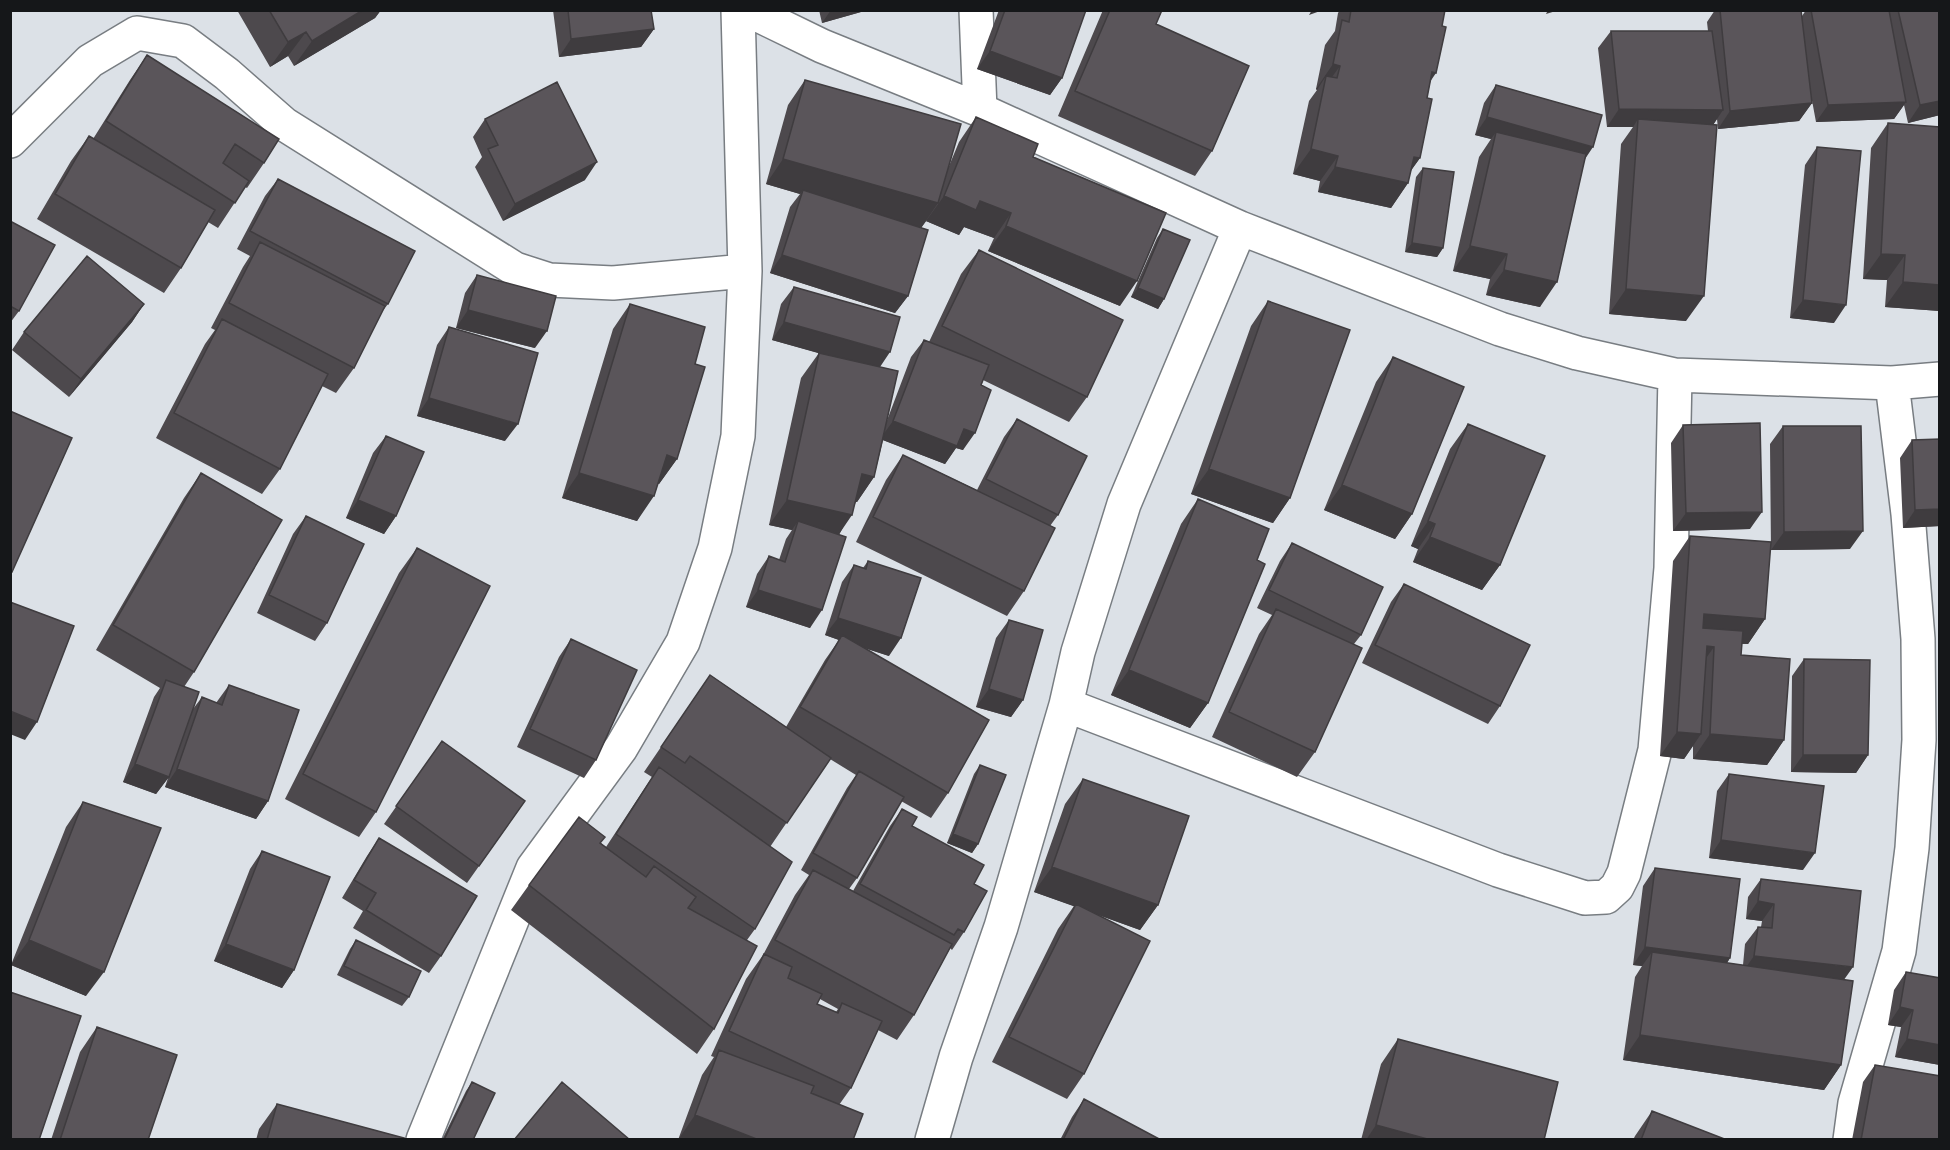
<svg xmlns="http://www.w3.org/2000/svg" width="1950" height="1150" viewBox="0 0 1950 1150" font-family="Jost,sans-serif">
	<style>
		.lines { fill: none; stroke-linecap: round; stroke-linejoin: round }
		.street-casing { stroke: #787d82; stroke-width: 36 }
		.street { stroke: #fff; stroke-width: 33 }
		.wall { fill: #4d494d; fill-rule: evenodd }
		.shaded-wall { fill: #3f3c3f }
		.building { fill: #5a555a; stroke: #3f3c3f; stroke-width: 1.5 }
	</style>
	<rect width="100%" height="100%" fill="#dce1e7"/>
	<g class="lines">
		<defs>
			<path id="street" d="M748,10L822,46L980,110L1240,228L1500,329L1577,353L1675,375L1892,383L1940,379
				M976,10L980,110
				M10,141L90,61L137,33L183,41L227,74L284,124L515,269L549,280L613,283L745,271
				M1066,705L1498,870L1585,898L1606,897L1617,887L1624,873L1655,750L1671,568L1675,375
				M423,1140L533,868L621,748L683,642L715,548L738,436L745,271L738,10
				M932,1140L956,1057L1001,927L1066,705L1078,652L1124,504L1240,228
				M1850,1140L1855,1103L1899,951L1912,848L1919,740L1918,639L1908,514L1892,383"/>
		</defs>
		<!-- street casing -->
		<use href="#street" class="street-casing"/>
		<!-- street -->
		<use href="#street" class="street"/>
	</g>
	<!-- wall -->
	<path class="wall" d="M237,10H381L375,18L294,66L288,56L270,67Z
		M553,10H651L654,29L641,47L559,57Z
		M819,10H868L822,23Z
		M999,10H1086L1062,78L1050,95L977,69Z
		M1103,10H1162L1156,24L1212,151L1195,176L1058,116Z
		M1340,10H1445L1427,98L1420,158L1411,170L1408,183L1391,208L1318,192L1320,181L1293,174L1309,101L1317,90L1316,89L1325,45L1335,31L1338,13Z
		M1715,10H1801L1802,16L1806,10H1889L1890,12L1891,10H1940V115L1908,123L1904,105L1894,119L1816,122L1811,95L1812,103L1799,121L1718,129L1717,119L1713,125L1686,321L1609,314L1621,144L1633,127H1607L1598,48L1611,31H1708L1707,22Z
		M147,55L264,163L247,188L245,187L218,228L208,222L181,268L164,293L37,219L71,161L89,136L93,139L130,80Z
		M805,80L949,166L959,142L976,117L1033,157L1120,306L988,251L994,238L964,227L959,235L926,221L927,220L921,228L908,296L895,313L770,273L790,207L800,194L766,184L788,105Z
		M1496,85L1585,159L1540,307L1486,295L1490,279L1453,271L1479,157L1491,139L1475,135L1484,103Z
		M485,119L585,180L503,221L475,167L482,157L473,137Z
		M1888,123L1940,311L1885,307L1887,280L1863,279L1871,148Z
		M1817,147L1834,323L1790,318L1805,165Z
		M1423,168L1443,248L1437,257L1405,252L1416,177Z
		M278,179L388,304L381,313L354,368L336,393L322,386L280,469L262,494L156,438L205,344L215,330L211,328L243,267L250,256L237,249L265,196Z
		M10,221L19,311L10,323Z
		M1163,229L1164,299L1158,309L1131,297L1157,238Z
		M979,250L1087,397L1069,422L983,380L963,450L956,448L945,464L883,440L874,477L857,502H856L839,535L810,628L746,607L757,574L769,556L779,560L786,539L792,530L769,525L801,378L819,353L772,340L781,304L794,287L880,367L886,423L911,357L924,340L929,342L961,274Z
		M477,275L535,348L456,328L465,293Z
		M1268,301L1290,498L1273,523L1191,494L1251,326Z
		M144,304L132,322L69,397L12,350L24,332Z
		M630,304L695,364L677,459L659,484L658,483L637,521L562,498L613,329Z
		M449,327L505,441L417,416L437,345Z
		M1393,357L1412,514L1395,539L1324,510L1376,382Z
		M1017,419L1058,515L1050,526L1024,591L1007,616L856,542L886,480L903,455L977,490L1004,437Z
		M1468,424L1500,565L1482,590L1413,562L1418,549L1411,546L1450,449Z
		M1683,425L1750,529L1673,531L1671,443Z
		M1783,426L1850,549L1771,550L1770,444Z
		M386,436L396,516L384,534L346,518L373,453Z
		M1940,439V526L1903,528L1900,458L1912,440Z
		M201,473L194,672L184,687L193,709L202,697L216,703L229,685L268,801L256,819L165,787L168,778L156,794L123,782L154,697L160,688L96,650L184,498Z
		M1198,499L1257,560L1208,703L1190,728L1111,695L1181,524Z
		M306,516L327,623L315,641L257,613L293,534Z
		M1690,536L1765,619L1748,644H1742L1741,655L1784,740L1767,765L1693,759V746L1684,759L1660,756L1673,561Z
		M1292,543L1361,635L1354,644L1315,752L1297,777L1212,737L1259,634L1272,615L1257,608L1280,561Z
		M417,548L376,812L359,837L285,799L399,573Z
		M868,561L889,656L865,648L948,793L931,818L901,801L857,878L849,889L853,891L890,826L902,809L912,826L974,884L964,932L952,950L950,948L914,1015L897,1040L878,1030L851,1088L839,1105L853,1140H678L702,1075L714,1057L711,1056L746,979L763,955L795,895L809,875L801,870L847,788L856,775L830,759L770,847L755,929L747,940L714,1029L697,1054L511,910L529,885L601,843L606,847L652,777L644,772L710,675L786,727L825,660L839,640L825,635L842,582L854,565L863,568ZM820,999L838,1009L836,1012L817,1004Z
		M1404,584L1500,706L1488,724L1362,663L1391,602Z
		M1009,620L1023,700L1011,717L976,707L996,638Z
		M571,639L596,760L584,778L517,747L559,657Z
		M1804,659L1868,755L1856,773L1791,772L1792,676Z
		M442,741L525,801L467,883L384,824Z
		M980,765L978,844L972,853L947,843L974,774Z
		M1729,774L1803,870L1709,858L1717,791Z
		M1083,779L1158,905L1140,930L1096,914L1084,1074L1067,1099L992,1062L1058,929L1074,906L1034,892L1065,804Z
		M83,802L86,996L11,965L66,827Z
		M379,838L441,956L429,973L353,928L363,911L342,898L367,856Z
		M262,851L294,970L282,988L214,961L250,869Z
		M1655,868L1730,958L1727,963L1743,965L1745,944L1758,927H1761L1762,921L1746,919L1748,897L1761,879L1844,980L1841,1065L1824,1090L1623,1060L1635,977L1642,966L1633,965L1643,886Z
		M356,940L409,997L402,1006L337,975L350,949Z
		M1906,972L1940,978V1065L1895,1057L1901,1027L1888,1025L1894,990Z
		M97,1027L148,1140H51L80,1052Z
		M1398,1039L1544,1140H1361L1381,1064Z
		M1875,1065L1940,1140H1852L1863,1082Z
		M472,1082L473,1140H442L466,1091Z
		M1084,1099L1161,1140H1060L1072,1117Z
		M277,1104L403,1140H256L259,1129Z
		M1652,1111L1727,1140H1633L1635,1136Z"/>
	<!-- shaded-wall -->
	<path class="shaded-wall" d="M363,10H381L375,18L294,66L312,41Z
		M831,10H868L822,23Z
		M1312,10H1323L1309,15Z
		M1548,10H1559L1546,14Z
		M654,29L641,47L559,57L571,39Z
		M306,32L288,56L270,67L288,42Z
		M990,51L1062,78L1050,95L977,69Z
		M1333,64L1340,66L1324,88L1326,76L1317,90L1316,89Z
		M1432,72L1436,73L1419,98Z
		M1940,101V115L1908,123L1920,105Z
		M1906,102L1894,119L1816,122L1828,105Z
		M1812,103L1799,121L1718,129L1730,111Z
		M1619,109L1723,110L1711,128L1638,119L1633,127H1607Z
		M1487,117L1593,147L1581,165L1496,132L1491,139L1475,135Z
		M1311,149L1338,156L1320,181L1293,174Z
		M1414,157L1420,158L1403,182L1408,183L1391,208L1318,192L1335,167Z
		M783,159L938,203L921,228L803,190L800,194L766,184Z
		M597,162L585,180L503,221L515,204Z
		M944,196L980,201L1011,213L994,238L964,227L959,235L926,221Z
		M1006,226L1137,281L1120,306L988,251Z
		M1412,243L1443,248L1437,257L1405,252Z
		M1470,246L1507,254L1490,279L1453,271Z
		M1881,254L1905,255L1887,280L1863,279Z
		M782,255L908,296L895,313L770,273Z
		M1504,270L1557,282L1540,307L1486,295Z
		M1903,282L1940,285V311L1885,307Z
		M1138,288L1164,299L1158,309L1131,297Z
		M1626,289L1704,296L1686,321L1609,314Z
		M1803,300L1846,305L1834,323L1790,318Z
		M144,304L132,322L69,397L81,379Z
		M468,310L547,331L535,348L456,328Z
		M784,322L890,352L878,370L772,340Z
		M429,398L518,424L505,441L417,416Z
		M893,421L964,429L975,433L963,450L956,448L945,464L880,439Z
		M667,455L677,459L659,484L649,480Z
		M1209,469L1290,498L1273,523L1191,494Z
		M579,473L654,496L637,521L562,498Z
		M862,474L874,477L857,502L844,499Z
		M1342,485L1412,514L1395,539L1324,510Z
		M358,500L396,516L384,534L346,518Z
		M787,500L852,515L835,540L798,521L792,530L769,525Z
		M1940,509V526L1903,528L1915,510Z
		M1762,512L1750,529L1673,531L1686,513Z
		M1428,521L1435,524L1418,549L1411,546Z
		M1863,531L1850,549L1771,550L1784,532Z
		M1430,537L1500,565L1482,590L1413,562Z
		M758,590L822,610L810,628L746,607Z
		M1704,614L1765,619L1748,644L1687,639Z
		M838,618L901,638L889,656L839,640L842,635L839,640L825,635Z
		M1707,646L1714,647L1696,672Z
		M1129,670L1208,703L1190,728L1111,695Z
		M989,689L1023,700L1011,717L976,707Z
		M10,711L37,722L25,740L10,734Z
		M1677,732L1701,734L1684,759L1660,756Z
		M1710,734L1784,740L1767,765L1693,759Z
		M1803,755H1868L1856,773L1791,772Z
		M135,764L169,777L156,794L123,782Z
		M177,769L268,801L256,819L165,787Z
		M953,834L978,844L972,853L947,843Z
		M1721,840L1815,853L1803,870L1709,858Z
		M1052,867L1158,905L1140,930L1034,892Z
		M1758,901L1774,904L1762,921L1746,919Z
		M29,940L104,972L86,996L11,965Z
		M226,944L294,970L282,988L214,961Z
		M1645,947L1730,958L1718,976L1652,952L1642,966L1633,965Z
		M1754,956L1853,967L1841,984L1742,973Z
		M1900,1007L1913,1010L1901,1027L1888,1025Z
		M1640,1035L1841,1065L1824,1090L1623,1060Z
		M1907,1039L1940,1045V1065L1895,1057Z
		M695,1115L759,1140H678Z
		M1376,1125L1431,1140H1366Z"/>
	<!-- building -->
	<path class="building" d="M269,10H363L312,41L306,32L288,42Z
		M568,10H651L654,29L571,39Z
		M1005,10H1086L1062,78L990,51Z
		M1110,10H1162L1156,24L1249,66L1212,151L1075,91Z
		M1351,10H1445L1442,26L1446,27L1436,73L1432,72L1427,98L1432,99L1420,158L1414,157L1408,183L1335,167L1338,156L1311,149L1326,76L1337,78L1340,66L1333,64L1342,20L1349,22Z
		M1720,10H1801L1812,103L1730,111Z
		M1811,10H1889L1906,102L1828,105Z
		M1898,10H1940V101L1920,105Z
		M1611,31H1712L1723,110L1619,109Z
		M147,55L279,139L264,163L235,144L223,163L249,181L235,203L106,121Z
		M805,80L961,124L938,203L783,159Z
		M557,82L597,162L515,204L488,149L498,145L485,119Z
		M1496,85L1602,115L1593,147L1487,117Z
		M976,117L1038,144L1033,157L1166,213L1137,281L1006,226L1011,213L980,201L976,210L944,196Z
		M1638,119L1717,125L1704,296L1626,289Z
		M1888,123L1940,127V285L1903,282L1905,255L1881,254Z
		M1496,132L1586,154L1557,282L1504,270L1507,254L1470,246Z
		M89,136L215,210L181,268L55,194Z
		M1817,147L1861,151L1846,305L1803,300Z
		M1423,168L1454,172L1443,248L1412,243Z
		M278,179L415,251L388,304L250,231Z
		M803,190L928,230L908,296L782,255Z
		M10,221L55,245L19,311L10,306Z
		M1163,229L1190,240L1164,299L1138,288Z
		M260,242L385,306L354,368L229,303Z
		M979,250L1123,320L1087,397L942,326Z
		M87,256L144,304L81,379L24,332Z
		M477,275L556,296L547,331L468,310Z
		M794,287L900,317L890,352L784,322Z
		M1268,301L1350,330L1290,498L1209,469Z
		M630,304L705,327L695,364L705,367L677,459L667,455L654,496L579,473Z
		M222,319L328,374L280,469L174,413Z
		M449,327L538,353L518,424L429,398Z
		M924,340L989,365L981,385L991,390L975,433L964,429L957,446L893,421Z
		M819,353L898,371L874,477L862,474L852,515L787,500Z
		M1393,357L1464,387L1412,514L1342,485Z
		M10,411L72,438L12,572L10,571Z
		M1017,419L1087,456L1058,515L986,479Z
		M1760,423L1762,512L1686,513L1683,425Z
		M1468,424L1545,456L1500,565L1430,537L1435,524L1428,521Z
		M1783,426H1861L1863,531L1784,532Z
		M386,436L424,452L396,516L358,500Z
		M1940,439V509L1915,510L1912,440Z
		M903,455L1055,528L1024,591L873,517Z
		M201,473L282,520L194,672L113,625Z
		M1198,499L1269,529L1257,560L1265,564L1208,703L1129,670Z
		M306,516L364,544L327,623L269,595Z
		M798,521L846,537L822,610L758,590L769,556L785,562Z
		M1690,536L1771,542L1765,619L1704,614L1703,628L1743,631L1741,655L1790,659L1784,740L1710,734L1714,647L1707,646L1701,734L1677,732Z
		M1292,543L1383,587L1361,635L1269,590Z
		M417,548L490,586L376,812L303,774Z
		M868,561L921,578L901,638L838,618L854,565L866,569Z
		M1404,584L1530,645L1500,706L1375,645Z
		M10,602L74,626L37,722L10,711Z
		M1276,609L1362,648L1315,752L1229,712Z
		M1009,620L1043,630L1023,700L989,689Z
		M842,635L989,720L948,793L800,707Z
		M571,639L637,670L596,760L530,729Z
		M1804,659L1870,660L1868,755H1803Z
		M710,675L831,758L787,823L690,756L685,763L661,747Z
		M166,680L199,692L169,777L135,764Z
		M229,685L299,710L268,801L177,769L202,697L222,705Z
		M442,741L525,801L479,866L396,806Z
		M980,765L1006,775L978,844L953,834Z
		M659,767L792,862L755,929L616,834Z
		M859,771L904,797L857,878L813,853Z
		M1729,774L1824,786L1815,853L1721,840Z
		M1083,779L1189,816L1158,905L1052,867Z
		M83,802L161,828L104,972L29,940Z
		M902,809L917,817L912,826L984,865L974,884L987,891L964,932L958,929L954,935L860,884Z
		M579,817L605,837L600,843L646,877L654,866L696,897L688,908L757,946L714,1029L529,885Z
		M379,838L477,896L441,956L366,910L376,893L354,880Z
		M262,851L330,877L294,970L226,944Z
		M1655,868L1740,879L1730,958L1645,947Z
		M813,870L952,944L914,1015L775,940Z
		M1761,879L1861,891L1853,967L1754,956L1758,927L1772,928L1774,904L1758,901Z
		M1076,904L1150,941L1084,1074L1009,1037Z
		M356,940L421,971L409,997L344,966Z
		M1652,952L1853,981L1841,1065L1640,1035Z
		M764,954L792,967L788,978L822,994L817,1004L838,1013L842,1003L882,1021L851,1088L729,1031Z
		M1906,972L1940,978V1045L1907,1039L1913,1010L1900,1007Z
		M10,992L81,1016L39,1140H10Z
		M97,1027L177,1055L148,1140H60Z
		M1398,1039L1558,1082L1544,1140H1431L1376,1125Z
		M719,1050L814,1086L811,1093L863,1114L853,1140H759L695,1115Z
		M1875,1065L1940,1076V1140H1861Z
		M472,1082L495,1093L473,1140H444Z
		M562,1082L630,1140H514Z
		M1084,1099L1161,1140H1067L1064,1138Z
		M277,1104L404,1138L403,1140H267Z
		M1652,1111L1727,1140H1641Z"/>
	<!-- border -->
	<rect width="1950" height="1150" fill="none" stroke="#151719" stroke-width="24"/>
</svg>
